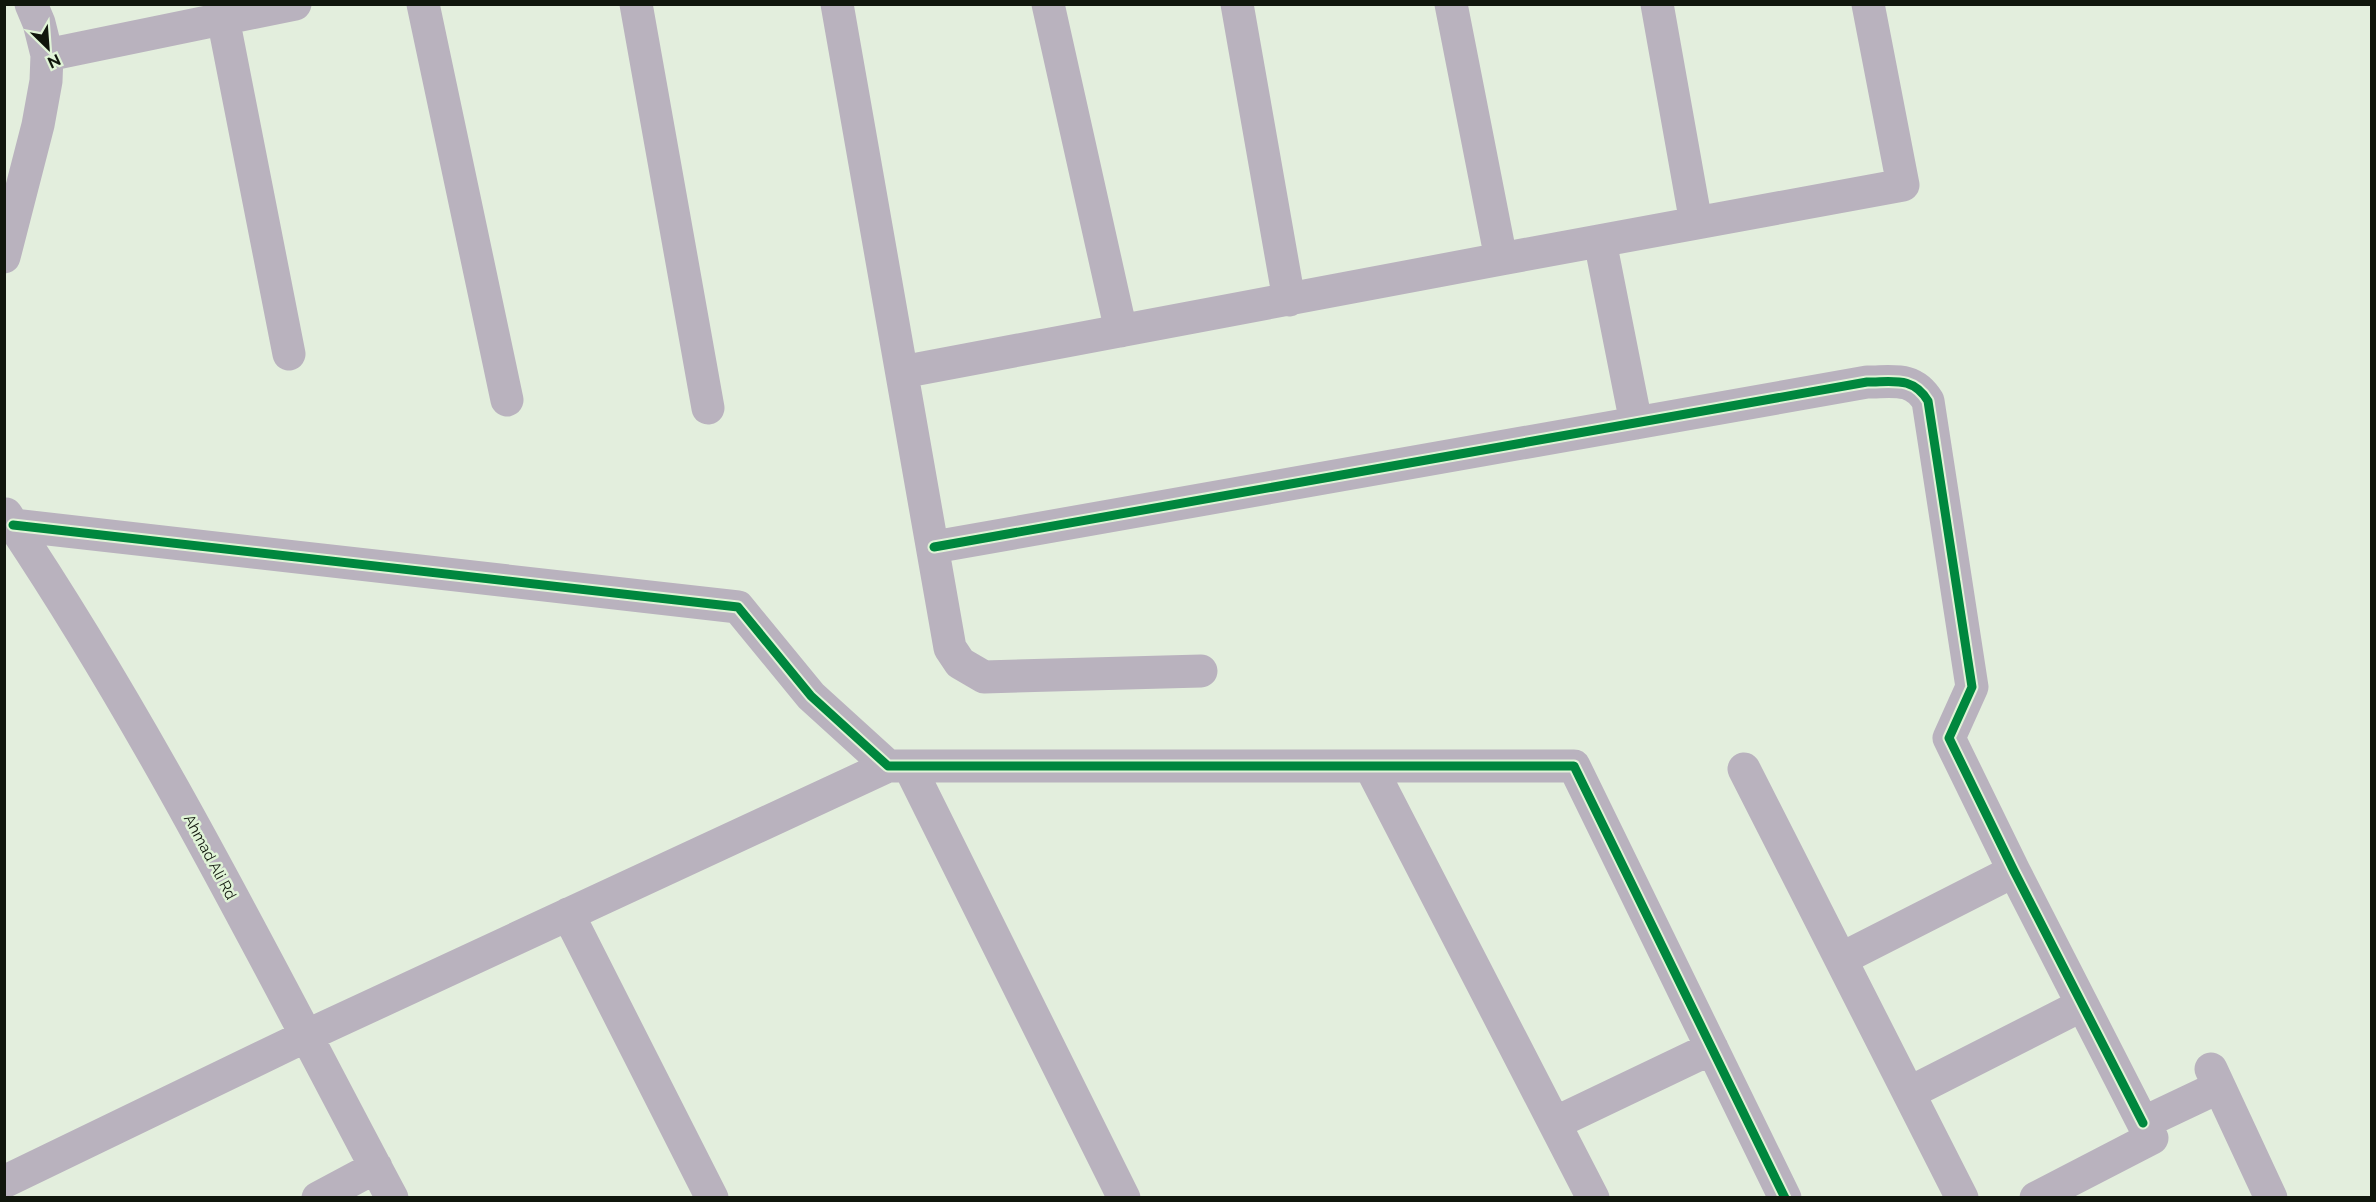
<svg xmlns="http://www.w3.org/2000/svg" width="2376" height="1202" viewBox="0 0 2376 1202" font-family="Raleway,sans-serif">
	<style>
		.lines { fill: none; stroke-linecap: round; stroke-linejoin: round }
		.street { stroke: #b9b2be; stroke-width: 33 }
		.cycleway-casing { stroke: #e0f4d7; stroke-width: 13 }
		.cycleway { stroke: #00873e; stroke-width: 9 }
		.labels { text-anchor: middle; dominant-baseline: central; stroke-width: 5; stroke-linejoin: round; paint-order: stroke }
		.street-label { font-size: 15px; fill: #10160c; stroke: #e0f4d7 }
	</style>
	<rect width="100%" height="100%" fill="#e3eedd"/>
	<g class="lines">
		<!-- street -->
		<path class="street" d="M423,4L507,400
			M636,4L708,408
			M837,4L950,648L960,663L984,677L1201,671
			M1048,4L1121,331
			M1237,4L1289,300
			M1657,4L1696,223
			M223,18L289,354
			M47,55L295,4
			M1600,241L1636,423
			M4,257L38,125L46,81L47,55L39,23L31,4
			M1501,259L1903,185L1868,4
			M902,372L1501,259L1451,4
			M6,514C152,731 269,967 392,1198
			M13,525L738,607L811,696L888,766H1574L1785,1198
			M934,547L1867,382C1893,382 1913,376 1928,401L1972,687L1949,738L2014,871L2143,1123
			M909,766L1124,1198
			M1370,766L1593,1198
			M1744,769L1962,1198
			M568,914L712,1198
			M1841,959L2014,871
			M2211,1069L2271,1198
			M1909,1093L2082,1005
			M1555,1123L1712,1048
			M4,1182L306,1036L888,766
			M318,1198L376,1167
			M2036,1198L2152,1138L2143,1123L2219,1087"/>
		<defs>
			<path id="cycleway" d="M13,525L738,607L811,696L888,766H1574L1785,1198
				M934,547L1867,382C1893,382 1913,376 1928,401L1972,687L1949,738L2014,871L2143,1123"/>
		</defs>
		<!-- cycleway casing -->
		<use href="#cycleway" class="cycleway-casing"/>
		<!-- cycleway -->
		<use href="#cycleway" class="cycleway"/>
	</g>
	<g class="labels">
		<!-- street labels -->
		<g class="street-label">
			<text transform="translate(210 857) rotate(62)">Ahmad Ali Rd</text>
		</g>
	</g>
	<!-- border -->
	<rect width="2376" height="1202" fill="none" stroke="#10160c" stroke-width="12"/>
	<!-- north arrow -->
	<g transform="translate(48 48) rotate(155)" stroke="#e0f4d7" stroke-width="4.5" paint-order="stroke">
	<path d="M0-4.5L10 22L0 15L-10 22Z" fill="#10160c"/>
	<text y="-9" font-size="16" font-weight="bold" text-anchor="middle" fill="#10160c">N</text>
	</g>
</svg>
